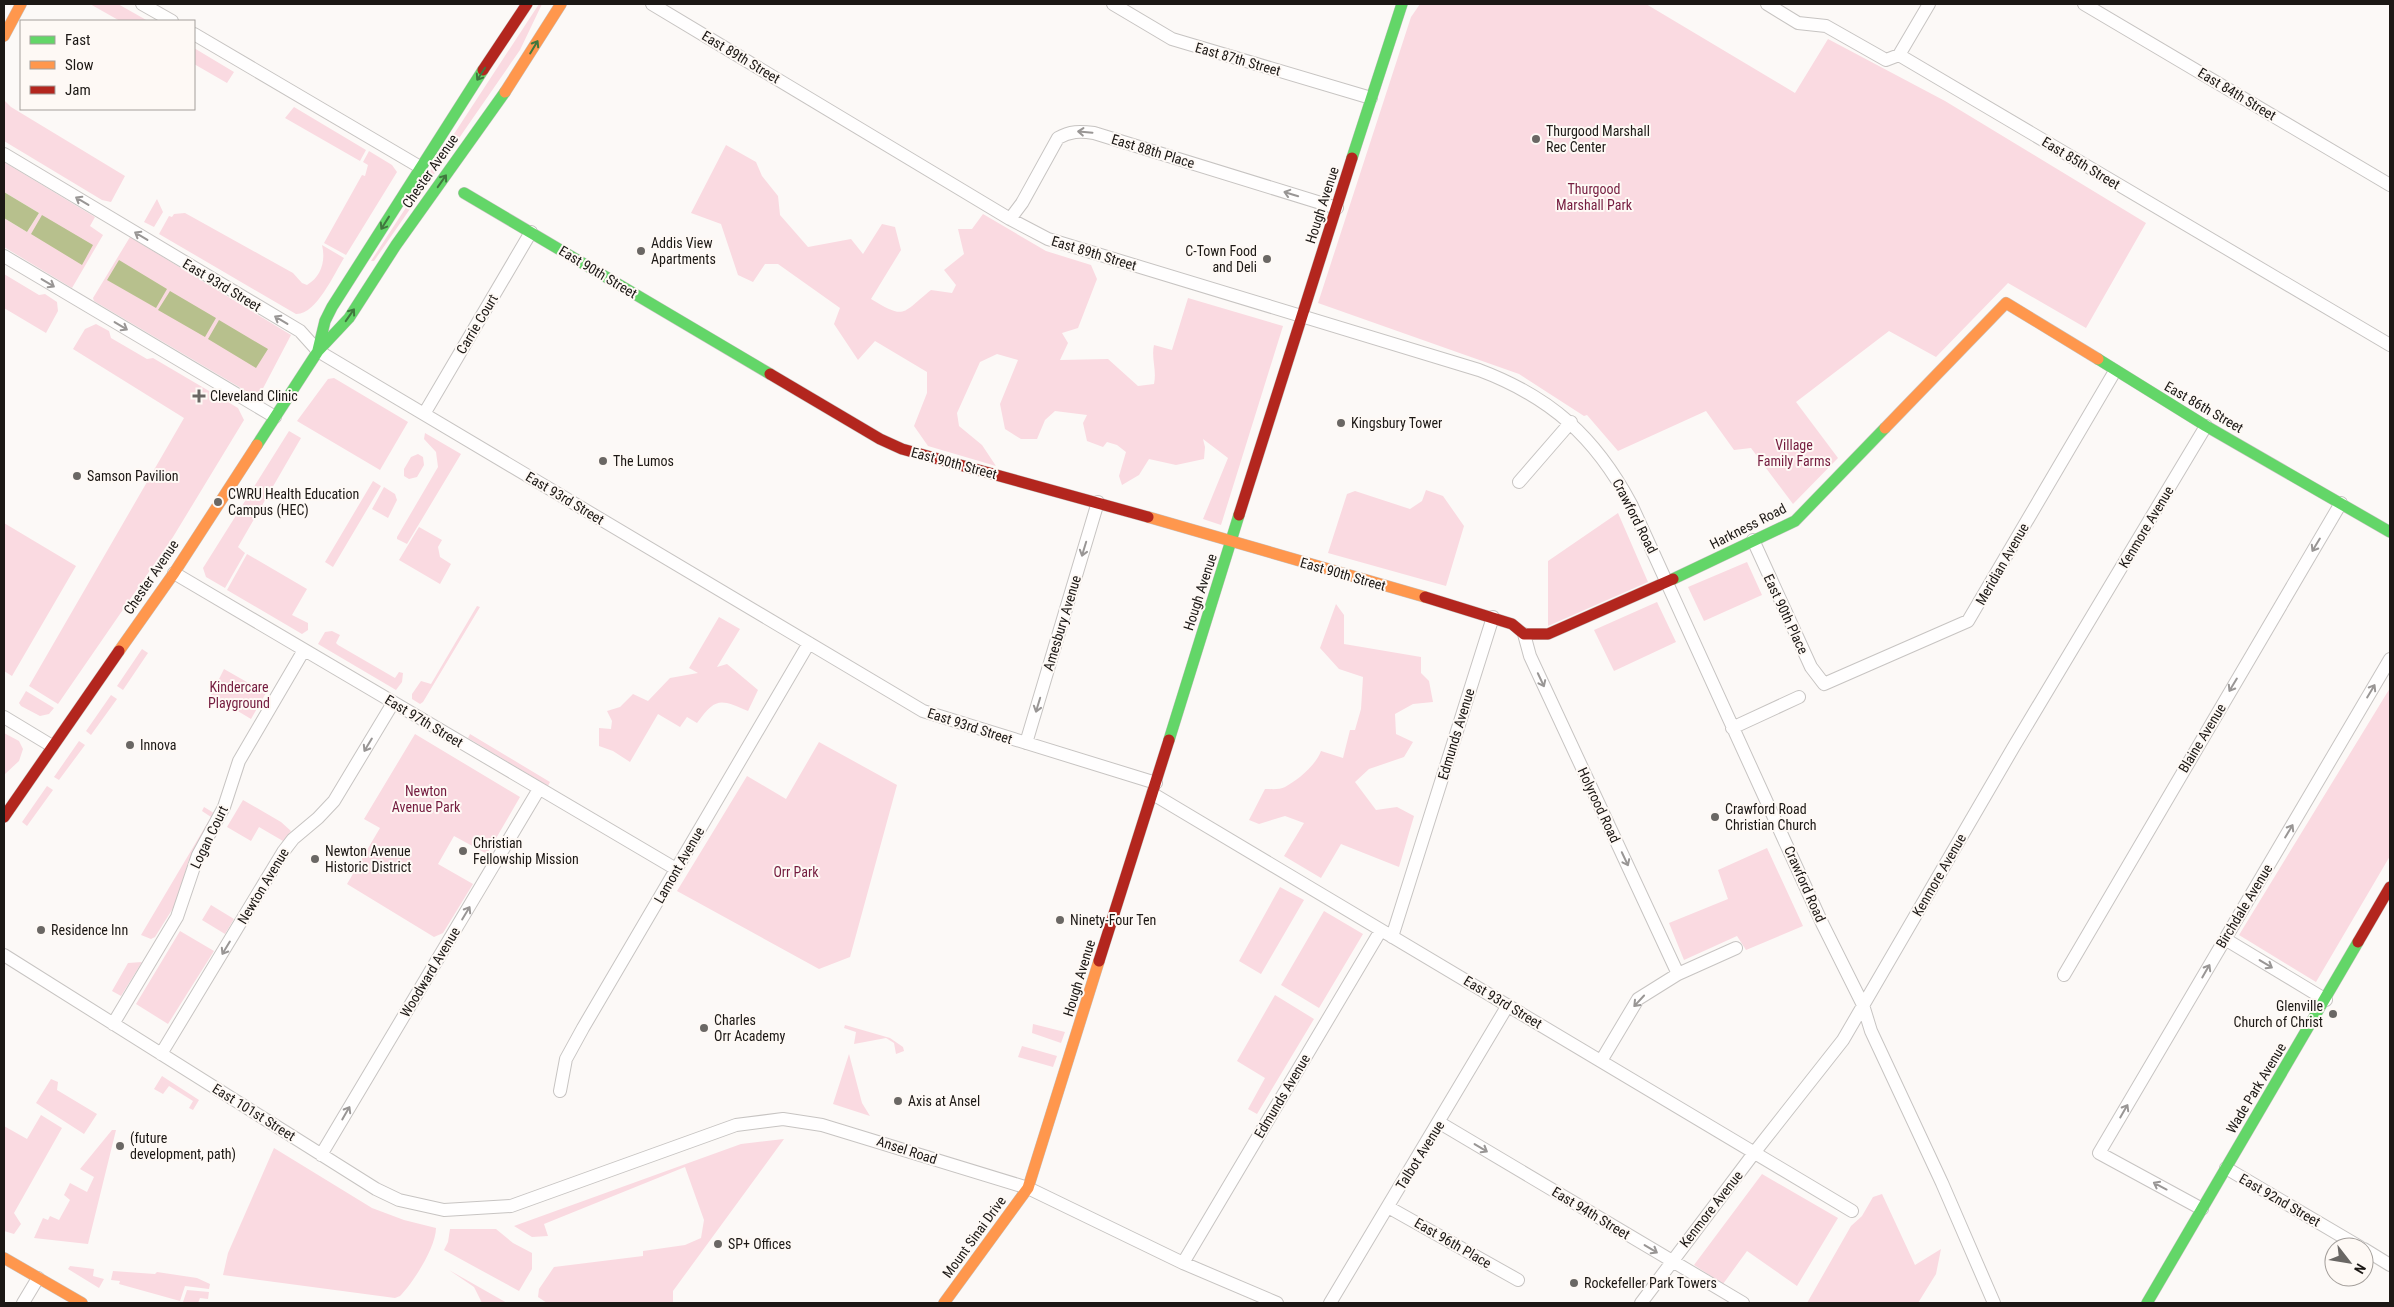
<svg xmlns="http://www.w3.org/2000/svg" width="2394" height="1307" viewBox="0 0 2394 1307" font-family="'Roboto Condensed',sans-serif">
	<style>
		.green { fill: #fadae1 }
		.water { fill: #b7c08d }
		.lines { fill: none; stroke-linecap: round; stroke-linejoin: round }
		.street-casing { stroke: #c7c4c2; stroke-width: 14 }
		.fast-casing { stroke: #c7c4c2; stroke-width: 12 }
		.slow-casing { stroke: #c7c4c2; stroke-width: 12 }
		.jam-casing { stroke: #c7c4c2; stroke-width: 12 }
		.street { stroke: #fffefe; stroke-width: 12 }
		.fast { stroke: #63d668; stroke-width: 11 }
		.slow { stroke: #ff974d; stroke-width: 11 }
		.jam { stroke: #b3261e; stroke-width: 11 }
		.oneway { stroke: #40773e }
		.oneway2 { stroke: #999695 }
		.poi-dot { fill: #6a6764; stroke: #fef9f5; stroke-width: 2 }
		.labels { text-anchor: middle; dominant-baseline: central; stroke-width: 4; stroke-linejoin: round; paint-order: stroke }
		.street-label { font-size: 14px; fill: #1c1815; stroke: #fef9f5 }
		.poi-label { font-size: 14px; fill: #1c1815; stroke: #fef9f5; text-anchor: start }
		.park-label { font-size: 14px; fill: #741b3e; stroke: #fef9f5 }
	</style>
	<rect width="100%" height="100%" fill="#fcf9f7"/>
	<!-- green -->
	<path class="green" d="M90,4H118L148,21H120Z
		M539,4H542L520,50L374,261H371Z
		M1420,4H1646L1795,93L1828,39L1945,101L2146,223L2086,328L2008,283L1936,357L1889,331L1796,402L1838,458L1793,504L1751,448L1734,450L1706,411L1618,451L1587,415L1584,416L1519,374L1318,303L1411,17Z
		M194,48L234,72L227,83L194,64Z
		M4,100L11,107L125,176L111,202L102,200L4,141Z
		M294,107L366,150L360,161L285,118Z
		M726,145L756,162L762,176L778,196L780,215L808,247L851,239L863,254L882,224L895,227L901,250L871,299C906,320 901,314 931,290L952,293L956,285L944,270L964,254L958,229H972L983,214L1046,251L1091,265L1097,279L1078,328L1062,333L1068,343L1060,360L1108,359L1138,386L1154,384C1157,370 1151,358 1154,345L1172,350L1188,298L1283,326L1221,525L1203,519L1228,458L1203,439L1205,447L1204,459L1176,465L1149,459L1139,475L1122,485L1119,476L1126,452L1117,445L1107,442L1103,447L1087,441L1083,423L1087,415L1055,411L1045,420L1037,439H1021L1005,429L1000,404L1018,360L997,354L980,362L957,413L959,426L982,445L996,466L928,446L914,426L927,393V372L875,341L858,360L834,324L840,308L778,264H765L753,282L738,275L721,224L691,213Z
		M369,151L392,165L397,172L346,255L324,243L362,175L365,176L368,165L363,162Z
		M4,162L95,217L90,226L103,235L72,288L4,247V218L27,232L39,213L4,192Z
		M157,199L163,212L154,227L144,222Z
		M185,213L293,273L302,283L307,285C321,277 326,261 322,245L344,258C334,274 316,315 296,314L159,234L169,216L172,217L174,214Z
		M130,237L291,335L259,396L251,394L94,301L93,298Z
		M4,274L39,295L45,294L57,302L58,311L46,333L4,308Z
		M96,324L109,331L111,338L147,359L153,358L238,408L244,420L173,537L58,704L29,686L184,418L73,349L85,329Z
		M334,378L408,422L380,470L297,421L328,379Z
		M289,431L301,438L238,547L245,553L225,588L206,577L203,568Z
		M425,433L461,454L407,544L397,539V537L438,467L436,452L424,439Z
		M418,454L423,457L424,465L417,477L409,479L404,476V469L411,457Z
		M373,481L381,486L333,567L325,562Z
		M384,487L395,494L397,500L388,518L372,509Z
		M1426,490L1443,496L1464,526L1446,586L1328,553L1347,494L1355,491L1410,509L1422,501Z
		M1618,513L1648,582L1548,626V561Z
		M4,523L76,566L12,676L4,671Z
		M419,527L442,540L438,547L440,557L451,564L440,584L399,560Z
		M247,554L307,589L292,615L308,623V630L302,634L227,590Z
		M1747,562L1762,595L1704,621L1688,587Z
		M1657,602L1676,642L1614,671L1594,630Z
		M1336,604L1344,615V644L1421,657V673L1429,681L1433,702L1413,704L1395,714L1396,734L1413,742L1404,757L1369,769L1355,782L1376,810L1397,807L1414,816L1399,867L1341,844L1321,878L1284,856L1304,823L1285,816L1259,824L1249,820L1265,789C1271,789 1280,790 1285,787C1298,780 1316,765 1321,751L1343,758L1350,730H1355L1361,709L1363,677L1339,669L1320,648Z
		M477,606L480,607L423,702L420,704L412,699V694L421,681L431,684Z
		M719,617L740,629L717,667L727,664L758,690L748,711C720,699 716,697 697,723L687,717L680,727L658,714L630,762L613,751L599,746V728L611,729L612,721L607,711L620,707L633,694L648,701L670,678L698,673L689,668Z
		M332,631L340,635L336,643L338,645L395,678L399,672L403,673L402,682L396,690L318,644L325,632Z
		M142,649L148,653L123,690L117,686Z
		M224,669L266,693L251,719L211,695Z
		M2390,688V856L2316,982L2239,935Z
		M26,691L54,708L49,714L40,716L21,706L19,703Z
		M111,695L117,699L91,735L86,731Z
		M4,733L19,741L23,749L19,761L5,774Z
		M415,734L520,797L487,854L454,836L438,864L473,884L443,933L434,937L347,884L380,828L364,819Z
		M470,734L550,782L548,786L468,738Z
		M79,741L85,745L59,780L54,777Z
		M819,742L897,785L850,957L819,969L677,891L747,776L786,799Z
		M47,786L53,790L27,826L22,822Z
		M243,800L281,822L291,831L283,841L259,827L251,841L227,827Z
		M204,807L214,813L189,860L175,905L155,937L151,939L141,935L211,817L202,811Z
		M1767,848L1803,926L1746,950L1737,936L1684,960L1669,923L1728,899L1718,870Z
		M1280,887L1304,900L1261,974L1239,961Z
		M211,905L234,919L225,934L202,920Z
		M1324,911L1363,934L1319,1008L1281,985Z
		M180,931L214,951L168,1024L136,1004Z
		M142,962L121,996L112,991L128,963Z
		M1275,995L1314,1019L1257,1114L1248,1109L1265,1078L1237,1061Z
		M1033,1024L1065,1032L1061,1043L1032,1033Z
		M845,1025L890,1038L903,1047L904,1051L896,1054L894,1043L886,1038L854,1044L856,1032L844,1028Z
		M1022,1046L1057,1056L1053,1067L1018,1057Z
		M849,1054L862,1103L870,1116L833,1104Z
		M162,1076L199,1100L193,1110L189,1108L193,1101L169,1086L163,1094L154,1089Z
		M51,1079L58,1082L57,1090L97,1114L84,1134L36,1103Z
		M41,1115L62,1128L14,1213L21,1224L14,1234L4,1231V1126L27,1139Z
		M112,1130H116L88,1244L34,1238L43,1218L48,1220L50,1216L59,1220L70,1200L64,1195L70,1183L87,1192L94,1177L80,1169Z
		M784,1139L673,1291V1303H547L538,1297L539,1289L554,1267L643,1256V1251L685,1245L701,1238L704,1220L685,1167L544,1224L548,1236L532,1237L514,1226L741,1144Z
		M274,1148L372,1208L404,1220L436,1228C436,1247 413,1283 400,1296L395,1298L223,1275L228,1253Z
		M1762,1174L1838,1218L1797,1286L1747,1251L1723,1284L1694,1265Z
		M1882,1194L1915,1265L1941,1249L1936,1274L1918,1303H1807L1851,1226L1862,1216L1873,1197Z
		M450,1229H496L513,1243L532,1253V1269L519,1291L444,1250L448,1242Z
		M70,1266L94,1269L93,1276L104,1279L99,1288L68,1269Z
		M449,1270L507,1303H482L474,1287Z
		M113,1271L155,1274L157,1272L197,1278L210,1284L209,1289L185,1286L180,1301L119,1284L120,1281L111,1280Z
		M187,1290L209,1292L208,1299L200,1298L198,1303L183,1302Z"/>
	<!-- water -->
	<path class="water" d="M4,192L39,213L27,232L4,218Z
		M42,215L93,245L82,265L31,234Z
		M119,260L167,289L156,308L107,280Z
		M170,291L216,318L205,337L158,310Z
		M219,320L268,349L256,368L208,339Z"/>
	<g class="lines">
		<defs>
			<path id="street" d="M142,4L172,21
				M652,4L1010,219L1048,239L1479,370C1551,397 1595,437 1631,504L1822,923L1863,1005L1871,1031L1942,1183L1994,1303
				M1113,4L1172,39L1371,98
				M1767,4L1798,23L1826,26L1886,60L1899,55L2390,345
				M2084,4L2390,185
				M194,34L420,167
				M1899,55L1929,4
				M4,154L300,331L318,351L923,711L1156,783
				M1010,219L1022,203L1058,138C1070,131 1080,131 1094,133L1337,208
				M4,256L275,417
				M424,414L531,232
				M1519,482L1571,422
				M1753,540L1811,667L1824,684L1968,621L2115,371
				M174,573L676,869
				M1524,634L1530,656L1678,974
				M4,717L52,746
				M1732,728L1799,697
				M1026,743L1098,502
				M1153,794L1852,1211
				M1392,937L1493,617
				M2225,939L2326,1000
				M4,955L376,1189L399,1200L444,1210L511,1206L736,1125L783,1119L822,1125L1028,1188L1183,1263L1277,1303
				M2064,975L2341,503
				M113,1024L177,917L198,855L224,807L239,761L304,650
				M161,1054L283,852L293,839L318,818L334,801L393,703
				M1601,1061L1638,999L1678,974L1736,948
				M560,1091L566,1059L583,1028L809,643
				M1440,1123L1743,1303
				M321,1155L539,789
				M2226,1168L2360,1247
				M1388,1207L1518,1280
				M2202,1209L2099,1153L2390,659
				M2364,1249L2390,1265
				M1183,1263L1381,930
				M23,1303L38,1278
				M1330,1303L1508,1005
				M1641,1303L1754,1153L1843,1040L2013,748L2206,426"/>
			<path id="fast" d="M1352,158L1402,4
				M464,193L770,374
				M318,350L325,321L332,307L483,70
				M2098,359L2206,426L2390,532
				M257,445L318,351L349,318L396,245L505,92
				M1673,579L1795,521L1885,428
				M1169,740L1239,515
				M2147,1303L2358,942"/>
			<path id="slow" d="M4,36L21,4
				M505,92L561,4
				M1885,428L2006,303L2098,359
				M1148,517L1425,597
				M119,651L174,573L257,445
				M4,1258L82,1303
				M944,1303L1028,1188L1099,961"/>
			<path id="jam" d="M483,70L527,4
				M770,374L880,439L902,449L1148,517
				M1239,515L1352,158
				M1425,597L1512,624L1524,634H1548L1673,579
				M4,817L119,651
				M2358,942L2390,887
				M1099,961L1169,740"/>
		</defs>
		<!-- street casing -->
		<use href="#street" class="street-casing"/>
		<!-- fast casing -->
		<use href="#fast" class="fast-casing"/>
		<!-- slow casing -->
		<use href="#slow" class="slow-casing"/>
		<!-- jam casing -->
		<use href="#jam" class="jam-casing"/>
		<!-- street -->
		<use href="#street" class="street"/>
		<!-- fast -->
		<use href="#fast" class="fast"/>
		<!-- slow -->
		<use href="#slow" class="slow"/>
		<!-- jam -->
		<use href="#jam" class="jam"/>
	</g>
	<!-- one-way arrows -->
	<defs><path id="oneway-shaft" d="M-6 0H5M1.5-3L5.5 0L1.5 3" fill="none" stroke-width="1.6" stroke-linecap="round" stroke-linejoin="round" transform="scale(1.25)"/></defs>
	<g class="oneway">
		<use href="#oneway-shaft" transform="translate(534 47) rotate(-59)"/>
		<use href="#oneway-shaft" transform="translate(481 74) rotate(123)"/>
		<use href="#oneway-shaft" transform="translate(442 181) rotate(-55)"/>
		<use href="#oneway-shaft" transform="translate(385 223) rotate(122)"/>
		<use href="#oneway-shaft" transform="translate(350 315) rotate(-55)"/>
	</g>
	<g class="oneway2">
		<use href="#oneway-shaft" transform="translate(1085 132) rotate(-175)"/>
		<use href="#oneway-shaft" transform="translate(1291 194) rotate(-163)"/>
		<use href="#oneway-shaft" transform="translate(82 201) rotate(-149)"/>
		<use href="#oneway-shaft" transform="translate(141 236) rotate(-149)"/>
		<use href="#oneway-shaft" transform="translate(48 283) rotate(31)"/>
		<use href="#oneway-shaft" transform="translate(281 320) rotate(-149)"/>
		<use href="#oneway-shaft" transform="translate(121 326) rotate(31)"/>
		<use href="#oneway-shaft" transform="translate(2316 545) rotate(121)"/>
		<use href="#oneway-shaft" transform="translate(1084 549) rotate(107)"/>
		<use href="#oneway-shaft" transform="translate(1541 680) rotate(65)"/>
		<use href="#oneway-shaft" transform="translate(2233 685) rotate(121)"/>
		<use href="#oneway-shaft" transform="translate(2371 691) rotate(-59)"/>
		<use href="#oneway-shaft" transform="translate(1038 705) rotate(107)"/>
		<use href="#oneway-shaft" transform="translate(368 745) rotate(121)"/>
		<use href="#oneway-shaft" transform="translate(2289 831) rotate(-59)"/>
		<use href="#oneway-shaft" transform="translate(1625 859) rotate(65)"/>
		<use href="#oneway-shaft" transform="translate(466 913) rotate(-59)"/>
		<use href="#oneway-shaft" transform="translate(226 948) rotate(121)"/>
		<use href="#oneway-shaft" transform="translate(2266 964) rotate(31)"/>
		<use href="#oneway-shaft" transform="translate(2206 971) rotate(-60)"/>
		<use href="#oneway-shaft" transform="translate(1639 1001) rotate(133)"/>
		<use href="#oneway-shaft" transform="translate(2124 1111) rotate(-60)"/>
		<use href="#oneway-shaft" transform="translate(346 1113) rotate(-60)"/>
		<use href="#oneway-shaft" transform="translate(1481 1148) rotate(31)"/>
		<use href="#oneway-shaft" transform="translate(2160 1186) rotate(-152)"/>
		<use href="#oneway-shaft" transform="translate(1651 1249) rotate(31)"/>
	</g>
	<!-- markers -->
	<g class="poi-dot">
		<circle cx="1536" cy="139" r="5"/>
		<circle cx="641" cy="251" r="5"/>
		<circle cx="1267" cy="259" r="5"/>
		<path d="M196.5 388.5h5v5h5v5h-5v5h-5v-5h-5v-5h5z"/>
		<circle cx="1341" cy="423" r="5"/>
		<circle cx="603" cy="461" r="5"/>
		<circle cx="77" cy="476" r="5"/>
		<circle cx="218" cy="502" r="5"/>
		<circle cx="130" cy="745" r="5"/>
		<circle cx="1715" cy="817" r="5"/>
		<circle cx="463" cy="851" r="5"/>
		<circle cx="315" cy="859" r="5"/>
		<circle cx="1060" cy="920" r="5"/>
		<circle cx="41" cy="930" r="5"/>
		<circle cx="2333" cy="1014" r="5"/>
		<circle cx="704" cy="1028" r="5"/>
		<circle cx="898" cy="1101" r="5"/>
		<circle cx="120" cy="1146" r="5"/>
		<circle cx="718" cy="1244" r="5"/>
		<circle cx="1574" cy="1283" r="5"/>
	</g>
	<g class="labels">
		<!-- street labels -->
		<g class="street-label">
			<text transform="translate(741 57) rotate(31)">East 89th Street</text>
			<text transform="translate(1238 59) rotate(16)">East 87th Street</text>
			<text transform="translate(2237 94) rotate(31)">East 84th Street</text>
			<text transform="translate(1153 151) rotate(17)">East 88th Place</text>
			<text transform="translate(2081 163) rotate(31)">East 85th Street</text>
			<text transform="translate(430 171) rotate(-55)">Chester Avenue</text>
			<text transform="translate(1322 205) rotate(-72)">Hough Avenue</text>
			<text transform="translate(1094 253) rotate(17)">East 89th Street</text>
			<text transform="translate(598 272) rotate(31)">East 90th Street</text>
			<text transform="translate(222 285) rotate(31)">East 93rd Street</text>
			<text transform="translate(477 324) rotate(-59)">Carrie Court</text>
			<text transform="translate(2204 407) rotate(30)">East 86th Street</text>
			<text transform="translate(954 463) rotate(15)">East 90th Street</text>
			<text transform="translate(565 498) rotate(31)">East 93rd Street</text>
			<text transform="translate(1635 516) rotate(63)">Crawford Road</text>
			<text transform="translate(1748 526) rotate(-27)">Harkness Road</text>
			<text transform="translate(2146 527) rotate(-59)">Kenmore Avenue</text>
			<text transform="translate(2002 564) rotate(-60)">Meridian Avenue</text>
			<text transform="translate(1343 574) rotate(16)">East 90th Street</text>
			<text transform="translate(151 577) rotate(-56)">Chester Avenue</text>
			<text transform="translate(1200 592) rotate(-72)">Hough Avenue</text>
			<text transform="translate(1786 614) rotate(65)">East 90th Place</text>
			<text transform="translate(1062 623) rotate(-73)">Amesbury Avenue</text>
			<text transform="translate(424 721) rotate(31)">East 97th Street</text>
			<text transform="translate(970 726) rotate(18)">East 93rd Street</text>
			<text transform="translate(1456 734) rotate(-73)">Edmunds Avenue</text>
			<text transform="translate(2202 738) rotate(-59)">Blaine Avenue</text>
			<text transform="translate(1599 805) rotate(65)">Holyrood Road</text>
			<text transform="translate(209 837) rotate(-64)">Logan Court</text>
			<text transform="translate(679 865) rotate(-60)">Lamont Avenue</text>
			<text transform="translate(1939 875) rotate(-60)">Kenmore Avenue</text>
			<text transform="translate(1805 884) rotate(66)">Crawford Road</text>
			<text transform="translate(263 886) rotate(-59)">Newton Avenue</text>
			<text transform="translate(2244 906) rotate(-59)">Birchdale Avenue</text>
			<text transform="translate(430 972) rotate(-59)">Woodward Avenue</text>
			<text transform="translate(1079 978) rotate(-73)">Hough Avenue</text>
			<text transform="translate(1503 1002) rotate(31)">East 93rd Street</text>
			<text transform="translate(2256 1088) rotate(-59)">Wade Park Avenue</text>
			<text transform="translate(1282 1096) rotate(-59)">Edmunds Avenue</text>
			<text transform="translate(254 1112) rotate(32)">East 101st Street</text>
			<text transform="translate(907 1150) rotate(18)">Ansel Road</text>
			<text transform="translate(1420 1155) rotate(-58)">Talbot Avenue</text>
			<text transform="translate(2280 1200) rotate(30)">East 92nd Street</text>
			<text transform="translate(1711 1209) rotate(-52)">Kenmore Avenue</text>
			<text transform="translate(1591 1213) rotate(31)">East 94th Street</text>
			<text transform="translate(974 1237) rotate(-54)">Mount Sinai Drive</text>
			<text transform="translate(1453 1243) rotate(30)">East 96th Place</text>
		</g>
		<!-- poi labels -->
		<g class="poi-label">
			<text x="1546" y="131">Thurgood Marshall<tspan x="1546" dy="16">Rec Center</tspan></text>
			<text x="651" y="243">Addis View<tspan x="651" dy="16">Apartments</tspan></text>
			<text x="1257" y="251" text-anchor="end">C-Town Food<tspan x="1257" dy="16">and Deli</tspan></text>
			<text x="210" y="396">Cleveland Clinic</text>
			<text x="1351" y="423">Kingsbury Tower</text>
			<text x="613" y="461">The Lumos</text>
			<text x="87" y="476">Samson Pavilion</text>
			<text x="228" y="494">CWRU Health Education<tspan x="228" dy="16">Campus (HEC)</tspan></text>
			<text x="140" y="745">Innova</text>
			<text x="1725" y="809">Crawford Road<tspan x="1725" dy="16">Christian Church</tspan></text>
			<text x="473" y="843">Christian<tspan x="473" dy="16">Fellowship Mission</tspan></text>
			<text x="325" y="851">Newton Avenue<tspan x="325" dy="16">Historic District</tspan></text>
			<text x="1070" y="920">Ninety-Four Ten</text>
			<text x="51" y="930">Residence Inn</text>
			<text x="2323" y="1006" text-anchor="end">Glenville<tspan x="2323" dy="16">Church of Christ</tspan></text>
			<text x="714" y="1020">Charles<tspan x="714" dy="16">Orr Academy</tspan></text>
			<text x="908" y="1101">Axis at Ansel</text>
			<text x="130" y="1138">(future<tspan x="130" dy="16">development, path)</tspan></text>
			<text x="728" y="1244">SP+ Offices</text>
			<text x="1584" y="1283">Rockefeller Park Towers</text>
		</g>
		<!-- park labels -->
		<g class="park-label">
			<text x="1594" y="189">Thurgood<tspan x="1594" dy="16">Marshall Park</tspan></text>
			<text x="1794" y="445">Village<tspan x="1794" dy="16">Family Farms</tspan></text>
			<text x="239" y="687">Kindercare<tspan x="239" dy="16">Playground</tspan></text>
			<text x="426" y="791">Newton<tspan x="426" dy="16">Avenue Park</tspan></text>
			<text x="796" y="872">Orr Park</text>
		</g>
	</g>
	<!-- border -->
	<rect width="2394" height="1307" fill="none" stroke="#1c1815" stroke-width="10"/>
	<!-- legend -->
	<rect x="20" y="20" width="175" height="90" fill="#fef9f5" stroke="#a49f9b"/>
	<rect x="30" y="36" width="25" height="8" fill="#63d668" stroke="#a49f9b"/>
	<text x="65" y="45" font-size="15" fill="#1c1815">Fast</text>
	<rect x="30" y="61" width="25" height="8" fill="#ff974d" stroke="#a49f9b"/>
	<text x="65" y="70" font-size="15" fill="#1c1815">Slow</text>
	<rect x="30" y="86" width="25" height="8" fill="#b3261e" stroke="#a49f9b"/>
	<text x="65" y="95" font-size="15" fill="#1c1815">Jam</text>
	<!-- north arrow -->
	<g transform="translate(2349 1262) rotate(121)"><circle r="24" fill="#fef9f5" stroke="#a49f9b"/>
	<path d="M0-4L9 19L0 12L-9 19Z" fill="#6a6764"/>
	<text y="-8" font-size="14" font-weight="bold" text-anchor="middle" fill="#1c1815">N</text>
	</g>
</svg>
